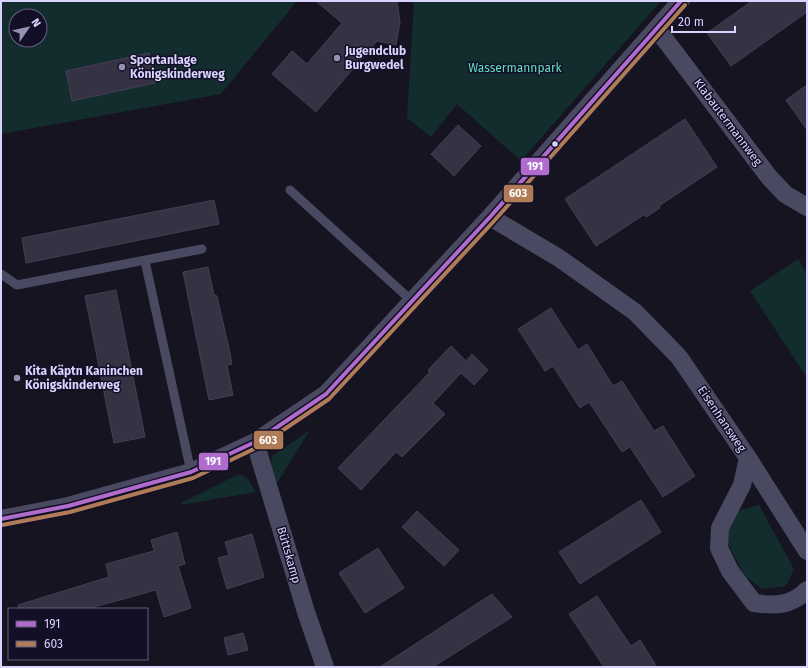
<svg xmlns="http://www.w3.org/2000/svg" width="808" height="668" viewBox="0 0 808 668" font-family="'Fira Sans',sans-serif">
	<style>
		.green { fill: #132c2d; fill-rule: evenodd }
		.building { fill: #343243; stroke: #433f54 }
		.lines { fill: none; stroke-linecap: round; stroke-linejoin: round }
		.lane { stroke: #4a4962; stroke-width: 9 }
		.street { stroke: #4a4962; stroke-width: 18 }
		.bus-1-casing { stroke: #130f26; stroke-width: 7 }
		.bus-2-casing { stroke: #130f26; stroke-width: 7 }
		.bus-1 { stroke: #b06ccc; stroke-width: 4 }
		.bus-2 { stroke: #b07c57; stroke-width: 4 }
		.poi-dot { fill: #9591b1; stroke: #130f26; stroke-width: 1.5 }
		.bus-dot { fill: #d9d4ff; stroke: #130f26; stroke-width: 1.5 }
		.labels { text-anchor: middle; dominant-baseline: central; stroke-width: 3; stroke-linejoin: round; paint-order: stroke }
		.poi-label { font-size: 12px; font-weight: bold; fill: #d9d4ff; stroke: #130f26; text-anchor: start }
		.park-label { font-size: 12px; fill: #5fe0c0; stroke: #130f26 }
		.street-label { font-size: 12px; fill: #d9d4ff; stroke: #130f26 }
		.line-badge { stroke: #130f26; stroke-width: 1.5 }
		.badge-label { font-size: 11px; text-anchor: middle; font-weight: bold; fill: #fff }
	</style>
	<rect width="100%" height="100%" fill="#161421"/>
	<!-- green -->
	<path class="green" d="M1,1H297L221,94L1,134ZM16,16H40V40H16Z
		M414,1H661L521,161L457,104L431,137L407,118Z
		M798,259L807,274V378L750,291Z
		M310,430L276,485L271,465L272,456Z
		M239,474L247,478L256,492L181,505V503Z
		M759,505L794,569L786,586L762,589L744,575L728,544V530L739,511Z"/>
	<!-- building -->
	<path class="building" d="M316,1H397L400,22L396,45L377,41L316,112L272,74L292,51L307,64L342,23Z
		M752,1H807V12L731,66L707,33Z
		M149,53L155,83L72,101L66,71Z
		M807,85V130L786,100Z
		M685,119L717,167L659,206L660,208L646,217L645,214L596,246L565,199Z
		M458,125L481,146L454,176L431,154Z
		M214,200L219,224L26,263L22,238Z
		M208,267L214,295L217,296L230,353L232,364L227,365L233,395L209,400L183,272Z
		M116,290L145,437L114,443L85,296Z
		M551,308L578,350L587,344L613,386L622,381L654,431L663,426L695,476L663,497L630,447L622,452L589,402L580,408L553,366L545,371L518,329Z
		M451,346L466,361L472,354L488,370L474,385L461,373L433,403L445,414L402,457L396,452L361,490L338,468L430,372L428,370Z
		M641,500L661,532L580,584L559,552Z
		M417,511L459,550L444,566L402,527Z
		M177,532L185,564L178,566L191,608L164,617L156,590L94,607L95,609H19L18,605L109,577L106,564L154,551L151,540Z
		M252,534L264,577L227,589L218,558L229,555L225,542Z
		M378,548L404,588L365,613L339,573Z
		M492,594L512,617L433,667H380Z
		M597,596L631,646L640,640L657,667H604L569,614Z
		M243,633L248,650L228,655L224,638Z"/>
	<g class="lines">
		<!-- lane -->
		<path class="lane" d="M290,190L413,302
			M145,261L191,472
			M1,274L17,285L202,249"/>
		<!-- street -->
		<path class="street" d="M657,29L769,177L785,194L807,207
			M490,217L559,258L635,312L679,357L748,458L807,551
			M255,442L306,612L325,667
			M748,458L742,485L720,528L719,548L730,571L754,603C775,606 791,606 807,590
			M1,519L68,506L191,472L255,442L326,394L490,217L681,1"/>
		<defs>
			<path id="bus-1" d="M1,519L68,506L191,472L255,442L326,394L490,217L681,1"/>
			<path id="bus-2" d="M2,525L70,512L193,478L258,447L329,399L494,221L685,5"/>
		</defs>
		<!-- bus-1 casing -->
		<use href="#bus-1" class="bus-1-casing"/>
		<!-- bus-2 casing -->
		<use href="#bus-2" class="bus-2-casing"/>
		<!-- bus-1 -->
		<use href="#bus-1" class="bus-1"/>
		<!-- bus-2 -->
		<use href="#bus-2" class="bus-2"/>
	</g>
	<!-- markers -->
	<g class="poi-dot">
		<circle cx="337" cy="58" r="4"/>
		<circle cx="122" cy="67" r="4"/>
		<circle cx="17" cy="378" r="4"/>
	</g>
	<circle class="bus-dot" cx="555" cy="144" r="3.5"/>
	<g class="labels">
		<!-- poi labels -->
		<g class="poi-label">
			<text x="345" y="51">Jugendclub<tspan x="345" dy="14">Burgwedel</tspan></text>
			<text x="130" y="60">Sportanlage<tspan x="130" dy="14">Königskinderweg</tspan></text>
			<text x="25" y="371">Kita Käptn Kaninchen<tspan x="25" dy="14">Königskinderweg</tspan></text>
		</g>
		<!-- park labels -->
		<g class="park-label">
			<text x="515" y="68">Wassermannpark</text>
		</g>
		<!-- street labels -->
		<g class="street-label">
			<text transform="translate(728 122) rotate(53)">Klabautermannweg</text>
			<text transform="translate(722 419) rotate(56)">Eisenhansweg</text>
			<text transform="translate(289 555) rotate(74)">Büttskamp</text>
		</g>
	</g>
	<g class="line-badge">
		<rect x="520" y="157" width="30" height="19" rx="4" fill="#b06ccc"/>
		<rect x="503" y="184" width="31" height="19" rx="4" fill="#b07c57"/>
		<rect x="253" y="430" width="31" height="20" rx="4" fill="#b07c57"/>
		<rect x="198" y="452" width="31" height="19" rx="4" fill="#b06ccc"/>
	</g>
	<g class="badge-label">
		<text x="535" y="170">191</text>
		<text x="518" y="197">603</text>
		<text x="268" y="444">603</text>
		<text x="213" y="465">191</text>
	</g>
	<!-- border -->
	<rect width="808" height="668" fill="none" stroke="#d9d4ff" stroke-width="4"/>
	<!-- legend -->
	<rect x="8" y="608" width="140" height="52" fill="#130f26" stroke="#625e7d"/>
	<rect x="16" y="621" width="20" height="6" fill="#b06ccc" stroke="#625e7d"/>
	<text x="44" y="628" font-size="12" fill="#d9d4ff">191</text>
	<rect x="16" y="641" width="20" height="6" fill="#b07c57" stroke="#625e7d"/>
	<text x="44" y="648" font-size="12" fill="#d9d4ff">603</text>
	<!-- north arrow -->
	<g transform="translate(28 28) rotate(56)"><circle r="19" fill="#130f26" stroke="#625e7d"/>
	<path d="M0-3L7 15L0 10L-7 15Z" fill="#9591b1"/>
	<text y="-6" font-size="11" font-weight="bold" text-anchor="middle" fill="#d9d4ff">N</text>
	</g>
	<!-- scale -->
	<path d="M672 26v6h63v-6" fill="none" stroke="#d9d4ff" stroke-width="2"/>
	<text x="678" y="26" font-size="12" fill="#d9d4ff" stroke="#130f26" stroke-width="3" paint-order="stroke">20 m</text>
</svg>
